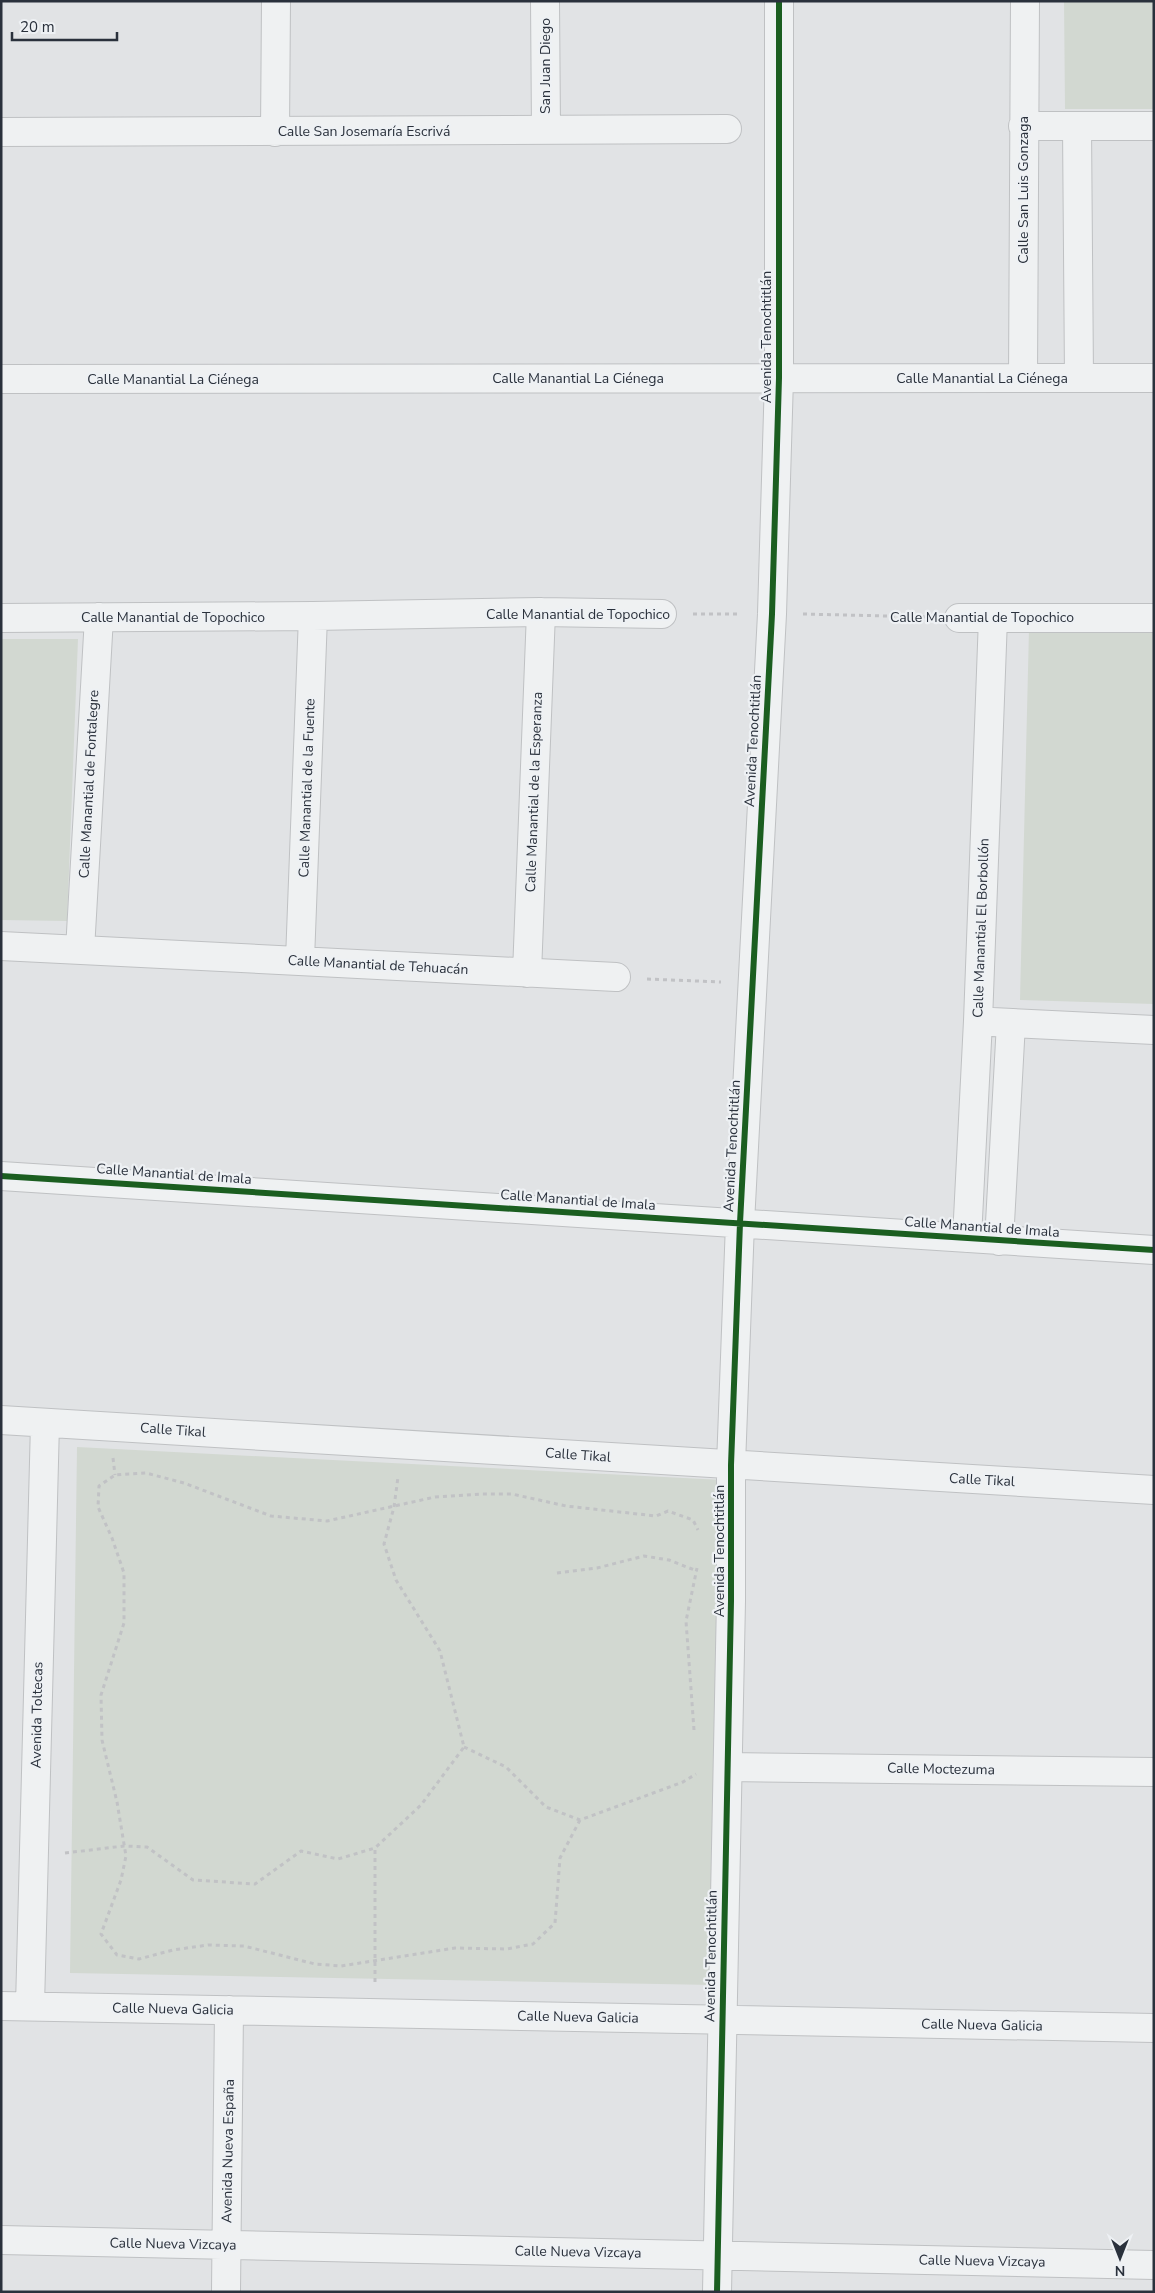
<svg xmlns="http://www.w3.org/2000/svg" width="1155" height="2293" viewBox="0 0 1155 2293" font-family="'Nunito Sans',sans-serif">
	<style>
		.green { fill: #d2d8d1 }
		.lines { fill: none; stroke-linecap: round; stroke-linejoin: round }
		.street-casing { stroke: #bfc1c3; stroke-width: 30 }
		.path { stroke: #c1c2c5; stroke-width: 3; stroke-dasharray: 4 4; stroke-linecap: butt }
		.street { stroke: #eff1f2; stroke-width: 28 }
		.cycleway-casing { stroke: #eef1f4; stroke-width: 9 }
		.cycleway { stroke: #1b5e20; stroke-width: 6 }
		.labels { text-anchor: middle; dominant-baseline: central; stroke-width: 4.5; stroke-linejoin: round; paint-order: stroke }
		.street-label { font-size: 14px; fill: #2a313c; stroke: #eef1f4 }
	</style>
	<rect width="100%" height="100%" fill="#e1e3e5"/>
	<!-- green -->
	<path class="green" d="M1064,1H1154V109H1065Z
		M1029,629L1154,632V1004L1020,1000Z
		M1,639H78L67,921L1,920Z
		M77,1447L723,1480L714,1985L70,1973Z"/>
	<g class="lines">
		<defs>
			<path id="street" d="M545,1L546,130
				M1023,126H1154
				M1077,126L1079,378
				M1,132L727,129
				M275,132L276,1
				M1023,378L1025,1
				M1,379L1154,378
				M1,618L313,616L541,612L662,614
				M959,618H1154
				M1,946L616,977
				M80,950L99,617
				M300,960L313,616
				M527,973L541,612
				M992,1022L1154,1030
				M1,1176L1154,1250
				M967,1238L978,1021L993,618
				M999,1241L1011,1023
				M1,1420L1154,1490
				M728,1767L1154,1772
				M1,2006L1154,2028
				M30,2006L45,1423
				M1,2240L1154,2265
				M226,2292L229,2010
				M717,2292L731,1601V1465L740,1223L772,614L779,378V1"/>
		</defs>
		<!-- street casing -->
		<use href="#street" class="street-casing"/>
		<!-- path -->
		<path class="path" d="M693,614H741
			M803,614L929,617
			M647,979L721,982
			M113,1458L115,1475
			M557,1573L597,1568L644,1556L669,1560L697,1571
			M694,1730L686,1621L697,1568
			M464,1747L506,1767L546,1807L580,1820L683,1782L696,1774
			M580,1820L560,1858L555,1923L533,1944L507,1949L455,1948L341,1966L315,1964L244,1946L208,1945L173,1950L139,1959L117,1955L101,1934L121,1880L126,1856L117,1802L102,1740L101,1695L124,1623V1573L112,1538L98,1507L99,1486L115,1475L146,1473L184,1483L271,1516L327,1521L435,1497L481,1494H512L566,1506L656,1516L668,1511L693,1520L698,1530
			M65,1853L124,1846L147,1847L193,1880L255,1884L301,1851L338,1859L375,1848
			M375,1982V1848L421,1805L464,1747L440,1651L396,1580L384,1544L394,1507L398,1477"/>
		<!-- street -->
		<use href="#street" class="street"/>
		<defs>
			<path id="cycleway" d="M1,1176L1154,1250
				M717,2292L731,1601V1465L740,1223L772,614L779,378V1"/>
		</defs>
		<!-- cycleway casing -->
		<use href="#cycleway" class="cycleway-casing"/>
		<!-- cycleway -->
		<use href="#cycleway" class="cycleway"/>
	</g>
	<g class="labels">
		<!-- street labels -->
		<g class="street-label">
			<text transform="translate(545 66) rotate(-90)">San Juan Diego</text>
			<text x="364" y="131">Calle San Josemaría Escrivá</text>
			<text transform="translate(1023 190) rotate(-90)">Calle San Luis Gonzaga</text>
			<text transform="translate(766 337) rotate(-90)">Avenida Tenochtitlán</text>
			<text x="578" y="378">Calle Manantial La Ciénega</text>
			<text x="982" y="378">Calle Manantial La Ciénega</text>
			<text x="173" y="379">Calle Manantial La Ciénega</text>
			<text x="578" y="614">Calle Manantial de Topochico</text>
			<text x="173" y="617">Calle Manantial de Topochico</text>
			<text x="982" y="617">Calle Manantial de Topochico</text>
			<text transform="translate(753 741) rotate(-87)">Avenida Tenochtitlán</text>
			<text transform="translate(89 784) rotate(-87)">Calle Manantial de Fontalegre</text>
			<text transform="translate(307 788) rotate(-88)">Calle Manantial de la Fuente</text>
			<text transform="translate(534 792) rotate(-88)">Calle Manantial de la Esperanza</text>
			<text transform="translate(981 928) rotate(-88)">Calle Manantial El Borbollón</text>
			<text transform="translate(378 965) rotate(3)">Calle Manantial de Tehuacán</text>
			<text transform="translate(732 1146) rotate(-87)">Avenida Tenochtitlán</text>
			<text transform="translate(174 1174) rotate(4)">Calle Manantial de Imala</text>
			<text transform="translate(578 1200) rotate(4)">Calle Manantial de Imala</text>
			<text transform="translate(982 1227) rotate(4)">Calle Manantial de Imala</text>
			<text transform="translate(173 1430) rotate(4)">Calle Tikal</text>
			<text transform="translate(578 1455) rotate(4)">Calle Tikal</text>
			<text transform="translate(982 1480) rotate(3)">Calle Tikal</text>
			<text transform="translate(719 1551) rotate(-90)">Avenida Tenochtitlán</text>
			<text transform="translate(37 1715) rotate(-89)">Avenida Toltecas</text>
			<text transform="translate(941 1769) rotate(1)">Calle Moctezuma</text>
			<text transform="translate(711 1956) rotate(-89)">Avenida Tenochtitlán</text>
			<text transform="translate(173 2009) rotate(1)">Calle Nueva Galicia</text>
			<text transform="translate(578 2017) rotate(1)">Calle Nueva Galicia</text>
			<text transform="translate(982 2025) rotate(1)">Calle Nueva Galicia</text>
			<text transform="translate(228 2151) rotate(-89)">Avenida Nueva España</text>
			<text transform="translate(173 2244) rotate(1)">Calle Nueva Vizcaya</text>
			<text transform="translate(578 2252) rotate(1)">Calle Nueva Vizcaya</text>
			<text transform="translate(982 2261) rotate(1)">Calle Nueva Vizcaya</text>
		</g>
	</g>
	<!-- border -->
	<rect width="1155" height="2293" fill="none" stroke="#2a313c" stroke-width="5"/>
	<!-- north arrow -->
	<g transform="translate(1120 2258) rotate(180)" stroke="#eef1f4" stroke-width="4" paint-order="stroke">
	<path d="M0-4L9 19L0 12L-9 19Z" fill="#2a313c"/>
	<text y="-8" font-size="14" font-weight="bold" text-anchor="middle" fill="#2a313c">N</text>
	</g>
	<!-- scale -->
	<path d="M12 32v8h105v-8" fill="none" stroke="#2a313c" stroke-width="2.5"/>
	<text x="20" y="32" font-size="15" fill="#2a313c" stroke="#eef1f4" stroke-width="4" paint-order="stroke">20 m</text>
</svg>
